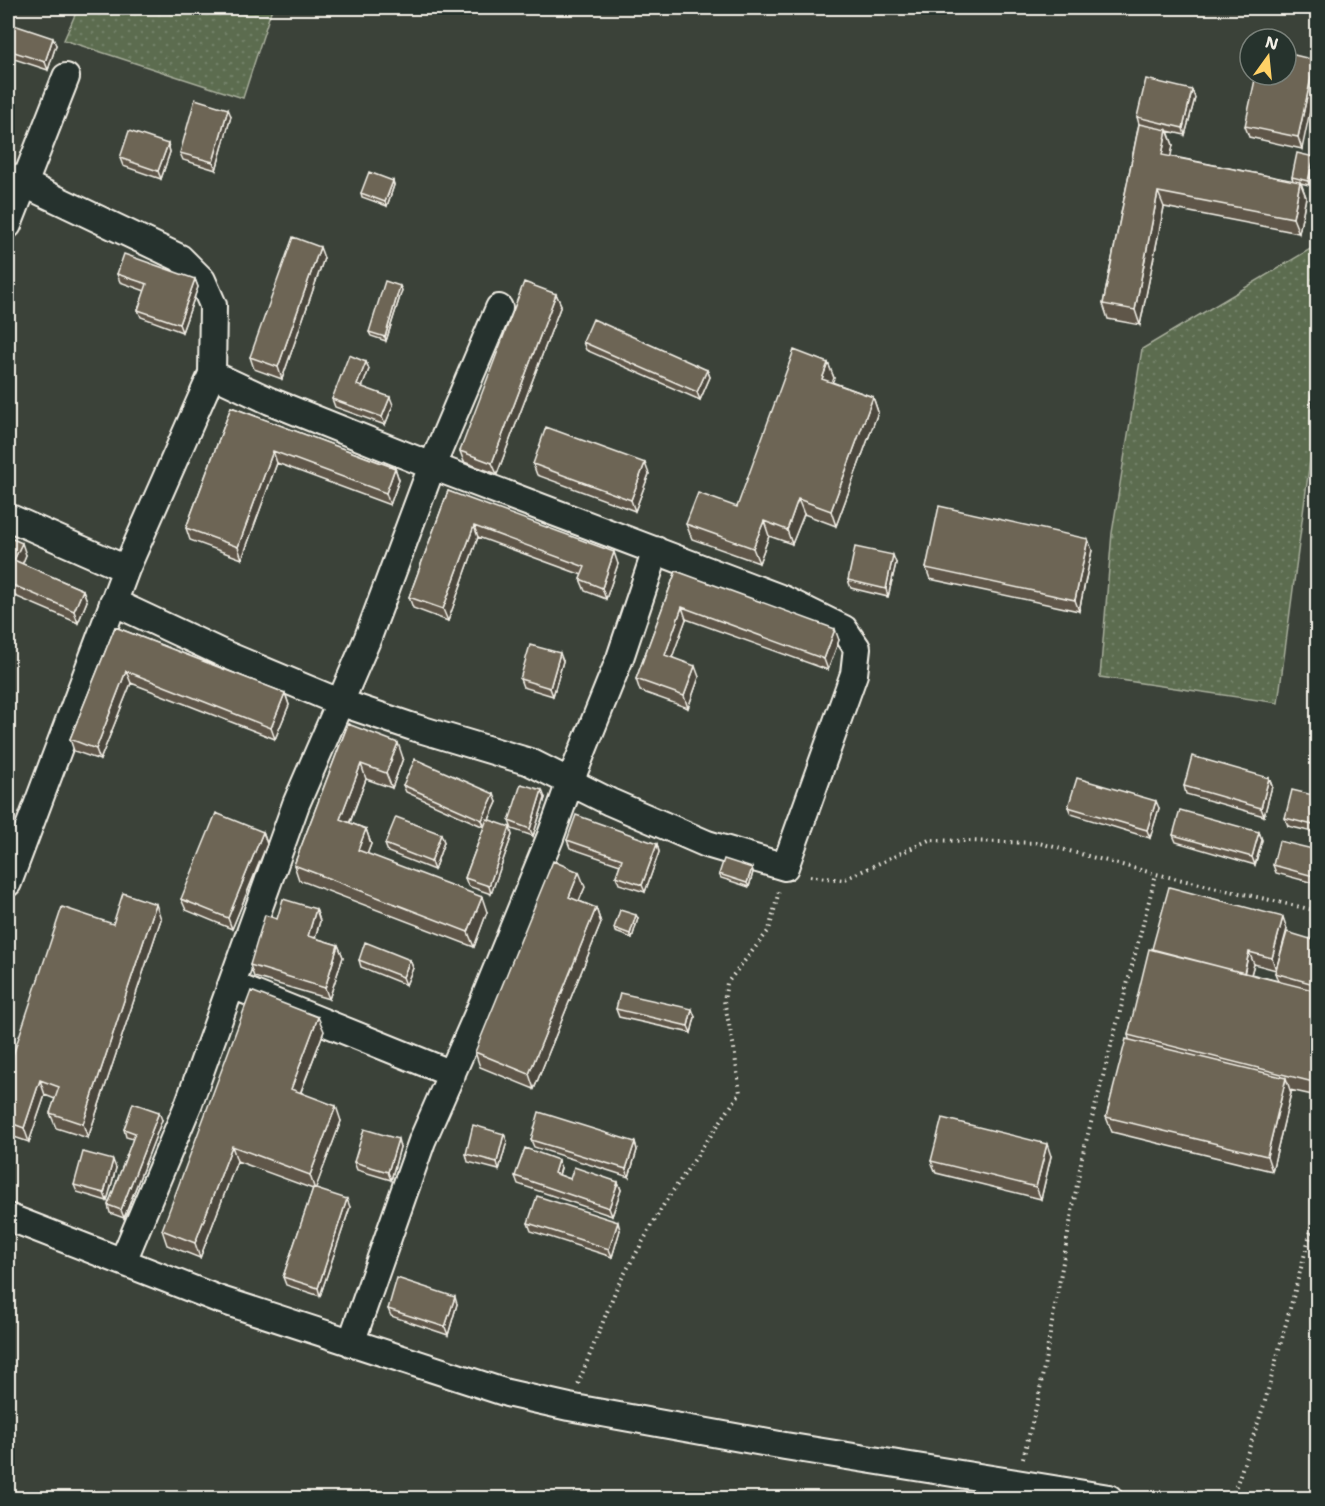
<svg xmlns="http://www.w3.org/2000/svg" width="1325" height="1506" viewBox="0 0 1325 1506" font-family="'Shantell Sans',sans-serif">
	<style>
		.grass { fill: url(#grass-dots); stroke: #a8ae9c; stroke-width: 1.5 }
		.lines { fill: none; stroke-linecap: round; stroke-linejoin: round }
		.street-casing { stroke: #f4f1e8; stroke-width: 30 }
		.path { stroke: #f4f1e8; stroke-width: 4; stroke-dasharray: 1.5 4.5; stroke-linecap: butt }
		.street { stroke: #26332d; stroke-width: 26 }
		.wall { fill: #5e5749; stroke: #f4f1e8; stroke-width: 1.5; fill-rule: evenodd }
		.shaded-wall { fill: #4c473c; stroke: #f4f1e8; stroke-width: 1.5 }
		.building { fill: #6d6555; stroke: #f4f1e8; stroke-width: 1.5 }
	</style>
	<defs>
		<pattern id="grass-dots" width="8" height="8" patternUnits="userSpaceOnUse" patternTransform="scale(1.5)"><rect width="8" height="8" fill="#5b6c4f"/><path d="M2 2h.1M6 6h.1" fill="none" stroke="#738168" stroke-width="1.8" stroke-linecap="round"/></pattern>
	</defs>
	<rect width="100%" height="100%" fill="#3b4239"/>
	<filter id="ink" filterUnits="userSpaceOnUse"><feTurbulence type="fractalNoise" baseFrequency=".0167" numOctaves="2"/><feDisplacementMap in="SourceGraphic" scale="12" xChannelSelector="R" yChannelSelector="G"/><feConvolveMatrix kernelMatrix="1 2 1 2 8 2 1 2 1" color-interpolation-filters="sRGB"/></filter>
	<g filter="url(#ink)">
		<!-- grass -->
		<path class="grass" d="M78,8H272L243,98L64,40Z
			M1317,245V407L1278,703L1100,677L1112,533L1142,349Z"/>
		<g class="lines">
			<defs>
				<path id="street" d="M8,176L180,258L202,280L213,305L212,374L126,569L8,883
					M8,225L66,77
					M8,517L126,569
					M113,602L222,653L339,702L413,727L530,762L610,802L707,844L785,867L854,674L857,648L844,629L783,599L432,466L270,401L212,374
					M232,985L452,1074
					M8,1217L218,1299L507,1393L569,1407L785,1446L1109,1498
					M123,1261L189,1103L296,804L367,640L432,466L499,308
					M351,1343L422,1141L484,1000L550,838L570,782L620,658L656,550"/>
			</defs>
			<!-- street casing -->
			<use href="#street" class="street-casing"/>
			<!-- path -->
			<path class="path" d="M810,876L843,880L929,840L1039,843L1156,874L1318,911
				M578,1384L617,1287L664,1204L740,1093L734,1048L724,1001L727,983L769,930L779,891
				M1023,1458L1038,1400L1082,1157L1156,874
				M1232,1498L1264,1405L1318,1205"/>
			<!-- street -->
			<use href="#street" class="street"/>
		</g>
		<!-- wall -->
		<path class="wall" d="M8,25L56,45L48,70L8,57Z
			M1286,75L1302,149L1249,137L1245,126Z
			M1192,90L1195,98L1185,135L1168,131L1173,145L1170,156L1293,181L1292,177L1315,161L1309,185L1301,183L1306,197L1299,233L1164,207L1140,325L1108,319L1103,304L1139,124L1137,117Z
			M231,116L216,170L183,160L180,153Z
			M168,144L170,152L161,179L123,166L120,158Z
			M393,181L394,185L387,206L362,197L361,193Z
			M324,258L282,379L254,369L250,357Z
			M117,274L195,279L198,287L182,332L141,317L138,310L145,291L120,282Z
			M402,290L386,341L371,336L369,332Z
			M556,294L561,305L497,474L464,462L460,451Z
			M583,342L707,370L710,377L700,400L586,350Z
			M366,362L369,369L362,387L393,405L385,425L335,407L332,399Z
			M828,363L834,378L832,382L873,397L878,412L836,526L804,514L792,544L769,536L759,563L692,539L686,524L737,507Z
			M1317,364V415L1314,414L1310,402Z
			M231,407L395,468L399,480L390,505L277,463L242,559L190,540L186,528Z
			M533,464L649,474L635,511L537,475Z
			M448,491L618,564L606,599L585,591L580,579L582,575L478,537L448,621L413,608L409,597Z
			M8,537L26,555L22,564L83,590L87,601L78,623L8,593Z
			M1092,550L1079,611L930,579L926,568Z
			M896,563L888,597L851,588L848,580Z
			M676,571L839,640L828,670L686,619L672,657L699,677L688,708L640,691L636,679Z
			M115,627L285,693L289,705L275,739L131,683L100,760L74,751L70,739Z
			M563,661L553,696L523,687L520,679Z
			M348,724L403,758L392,788L366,779L350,823L366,829L371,844L367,854L487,912L474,947L299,880L294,865Z
			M1269,778L1272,786L1264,816L1186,794L1184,786Z
			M403,785L497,802L489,820L512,835L491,894L468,886L465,878L484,827L406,792Z
			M1317,796V833L1288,826L1285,818Z
			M545,798L533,836L512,829L509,821Z
			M1068,807L1159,808L1150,838L1071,814Z
			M263,832L267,844L232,929L186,910L181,899Z
			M1259,832L1262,840L1255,865L1176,842L1173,835Z
			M441,834L444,842L434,870L388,852L385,844Z
			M567,840L657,844L659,852L645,892L619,884L616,876L620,865L570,848Z
			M1317,850V884L1276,873L1273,865Z
			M752,868L753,872L749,887L721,878L719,874Z
			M585,887L579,901L596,908L601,923L534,1089L480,1067L475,1052Z
			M316,909L320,921L315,938L338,945L343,957L329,999L254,977L250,965L277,919Z
			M638,918L632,938L615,932L614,928Z
			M161,919L88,1138L56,1128L50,1113L55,1099L45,1095L29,1142L8,1135V1066L9,1067L113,924Z
			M1287,929L1277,967L1317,941V1096L1290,1090L1291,1093L1272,1171L1112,1132L1106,1117L1129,1039L1128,1035L1152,950ZM1254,964L1276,970L1275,973L1278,981L1251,974Z
			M359,960H410L413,968L406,985L361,967Z
			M616,1009L695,1017L691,1033L619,1017Z
			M324,1031L301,1092L341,1121L315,1189L350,1207L320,1296L286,1285L283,1277L313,1189L237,1161L200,1258L167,1245L162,1230Z
			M162,1120L124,1218L110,1213L108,1205L133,1139L126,1137L124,1129Z
			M504,1134L507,1141L499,1170L468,1162L466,1154Z
			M531,1140L635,1142L637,1150L629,1177L534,1147Z
			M400,1147L391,1180L357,1170L354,1162Z
			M1051,1156L1041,1199L936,1173L931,1161Z
			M116,1168L107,1201L77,1192L74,1185Z
			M561,1168L559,1175L570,1179L618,1182L621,1190L612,1216L518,1184L515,1176Z
			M528,1223L620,1230L612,1257L531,1231Z
			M457,1304L448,1335L391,1316L388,1309Z"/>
		<!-- shaded-wall -->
		<path class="shaded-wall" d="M53,38L56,45L48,70L45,62Z
			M1315,60L1317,67V78L1302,149L1298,137Z
			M1192,90L1195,98L1185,135L1183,128Z
			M228,109L231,116L216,170L213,162Z
			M1167,130L1173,145L1168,170L1162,155Z
			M168,144L170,152L161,179L158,171Z
			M1314,157L1315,161L1309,185L1308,181Z
			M393,181L394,185L387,206L385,202Z
			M1300,182L1306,197L1299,233L1293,218Z
			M1158,192L1164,207L1140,325L1135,310Z
			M320,247L324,258L282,379L278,367Z
			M195,279L198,287L182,332L179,324Z
			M400,286L402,290L386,341L385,337Z
			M556,294L561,305L497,474L492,463Z
			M366,362L369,369L360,393L357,385Z
			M828,363L834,378L828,394L822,379Z
			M707,370L710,377L700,400L697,392Z
			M390,397L393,405L385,425L382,417Z
			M873,397L878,412L836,526L831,511Z
			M273,451L277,463L242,559L238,547Z
			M645,463L649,474L635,511L631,500Z
			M395,468L399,480L390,505L386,493Z
			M798,499L804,514L792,544L787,530Z
			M764,521L769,536L759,563L753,548Z
			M474,526L478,537L448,621L443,609Z
			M1088,539L1092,550L1079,611L1075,600Z
			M22,543L26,555L19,572L14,560Z
			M614,552L618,564L606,599L602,588Z
			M893,555L896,563L888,597L886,589Z
			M83,590L87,601L78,623L74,611Z
			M682,607L686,619L669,666L665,655Z
			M835,629L839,640L828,670L824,659Z
			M560,653L563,661L553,696L550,688Z
			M695,666L699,677L688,708L684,696Z
			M126,671L131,683L100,760L96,749Z
			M285,693L289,705L275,739L271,728Z
			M398,743L403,758L392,788L386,773Z
			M361,764L366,779L345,834L340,819Z
			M1269,778L1272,786L1264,816L1261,808Z
			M542,790L545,798L533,836L530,829Z
			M494,794L497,802L485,828L482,820Z
			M1156,801L1159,808L1150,838L1147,830Z
			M510,827L512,835L491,894L489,886Z
			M366,829L371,844L363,865L358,850Z
			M263,832L267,844L232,929L228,918Z
			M1259,832L1262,840L1255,865L1252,857Z
			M441,834L444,842L434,870L431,862Z
			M657,844L659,852L645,892L642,885Z
			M752,868L753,872L749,887L747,883Z
			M579,872L585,887L574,912L569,897Z
			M482,897L487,912L474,947L468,932Z
			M156,904L161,919L88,1138L83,1124Z
			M596,908L601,923L534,1089L529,1074Z
			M316,909L320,921L312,948L308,936Z
			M636,915L638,918L632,938L630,934Z
			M1283,917L1287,929L1276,970L1272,958Z
			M338,945L343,957L329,999L325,988Z
			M1249,952L1254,964L1248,985L1244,974Z
			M410,960L413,968L406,985L403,977Z
			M692,1009L695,1017L691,1033L688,1026Z
			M318,1017L324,1031L296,1104L291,1089Z
			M1286,1078L1291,1093L1272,1171L1267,1156Z
			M40,1080L45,1095L29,1142L24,1128Z
			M336,1106L341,1121L315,1190L310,1175Z
			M159,1112L162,1120L124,1218L121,1210Z
			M504,1134L507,1141L499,1170L497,1162Z
			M398,1139L400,1147L391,1180L388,1172Z
			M635,1142L637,1150L629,1177L626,1169Z
			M1047,1144L1051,1156L1041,1199L1036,1187Z
			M232,1146L237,1161L200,1258L195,1243Z
			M113,1160L116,1168L107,1201L104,1193Z
			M558,1160L561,1168L557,1181L554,1173Z
			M618,1182L621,1190L612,1216L609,1208Z
			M347,1199L350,1207L320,1296L318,1288Z
			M618,1222L620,1230L612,1257L609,1249Z
			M455,1297L457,1304L448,1335L445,1327Z"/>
		<!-- building -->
		<path class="building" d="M8,23L53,38L45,62L8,50Z
			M1286,53L1315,60L1298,137L1245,126L1256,75H1286Z
			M1146,79L1192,90L1183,128L1137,117Z
			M195,99L228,109L213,162L180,153Z
			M1139,124L1167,130L1162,155L1300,182L1293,218L1158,192L1135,310L1103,304Z
			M129,131L168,144L158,171L120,158Z
			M1297,153L1314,157L1308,181L1292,177Z
			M369,172L393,181L385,202L361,193Z
			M293,237L320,247L278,367L250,357Z
			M124,254L195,279L179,324L138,310L147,284L117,274Z
			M385,281L400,286L385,337L369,332Z
			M524,282L556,294L492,463L460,451Z
			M593,319L707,370L697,392L583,342Z
			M794,350L828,363L822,379L873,397L831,511L798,499L787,530L764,521L753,548L686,524L698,493L737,507Z
			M349,355L366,362L357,385L390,397L382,417L332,399Z
			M1317,364V404L1310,402Z
			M231,407L395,468L386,493L273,451L238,547L186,528Z
			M546,427L645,463L631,500L533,464Z
			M448,491L614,552L602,588L580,579L585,567L474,526L443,609L409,597Z
			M939,506L1088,539L1075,600L926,568Z
			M8,537L22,543L14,560L83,590L74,611L8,583Z
			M855,547L893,555L886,589L848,580Z
			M676,571L835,629L824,659L682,607L665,655L695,666L684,696L636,679Z
			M115,627L285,693L271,728L126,671L96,749L70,739Z
			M530,645L560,653L550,688L520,679Z
			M348,724L398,743L386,773L361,764L340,819L366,829L358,850L482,897L468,932L294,865Z
			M1192,756L1269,778L1261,808L1184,786Z
			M415,759L494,794L482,820L403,785Z
			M1077,778L1156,801L1147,830L1068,807Z
			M521,784L542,790L530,829L509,821Z
			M1292,790L1317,796V826L1285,818Z
			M1180,810L1259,832L1252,857L1173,835Z
			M216,813L263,832L228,918L181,899Z
			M576,815L657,844L642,885L616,876L622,859L567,840Z
			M396,817L441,834L431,862L385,844Z
			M487,819L510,827L489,886L465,878Z
			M1279,841L1317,850V877L1273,865Z
			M724,859L752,868L747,883L719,874Z
			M553,861L579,872L569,897L596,908L529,1074L475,1052Z
			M1169,887L1283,917L1272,958L1249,952L1244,973L1152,949Z
			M123,893L156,904L83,1124L50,1113L59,1087L40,1080L24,1128L8,1122V1066L9,1067L62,907L113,924Z
			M283,899L316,909L308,936L338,945L325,988L250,965L265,915L277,919Z
			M620,910L636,915L630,934L614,928Z
			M1287,932L1317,941V985L1275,973Z
			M365,942L410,960L403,977L359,960Z
			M1149,949L1317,991V1083L1128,1035Z
			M251,991L318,1017L291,1089L336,1106L310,1175L232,1146L195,1243L162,1230Z
			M620,993L692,1009L688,1026L616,1009Z
			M1126,1039L1286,1078L1267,1156L1106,1117Z
			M133,1103L159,1112L121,1210L108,1205L135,1133L124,1129Z
			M539,1112L635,1142L626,1169L531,1140Z
			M942,1118L1047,1144L1036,1187L931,1161Z
			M473,1125L504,1134L497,1162L466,1154Z
			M364,1129L398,1139L388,1172L354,1162Z
			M525,1148L558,1160L554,1173L570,1179L574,1167L618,1182L609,1208L515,1176Z
			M83,1152L113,1160L104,1193L74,1185Z
			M313,1188L347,1199L318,1288L283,1277Z
			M537,1196L618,1222L609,1249L528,1223Z
			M397,1278L455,1297L445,1327L388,1309Z"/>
	</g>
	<!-- margin -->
	<rect width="1325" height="1506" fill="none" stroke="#26332d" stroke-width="30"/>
	<rect x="15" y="15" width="1295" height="1476" fill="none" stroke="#f4f1e8" stroke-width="2" filter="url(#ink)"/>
	<!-- north arrow -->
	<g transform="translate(1268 57) rotate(15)"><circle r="28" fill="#26332d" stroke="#787f78" stroke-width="1.5"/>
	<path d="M0-4.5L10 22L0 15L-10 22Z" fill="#ffd166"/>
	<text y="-9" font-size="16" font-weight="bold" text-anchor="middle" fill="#f4f1e8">N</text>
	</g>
</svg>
